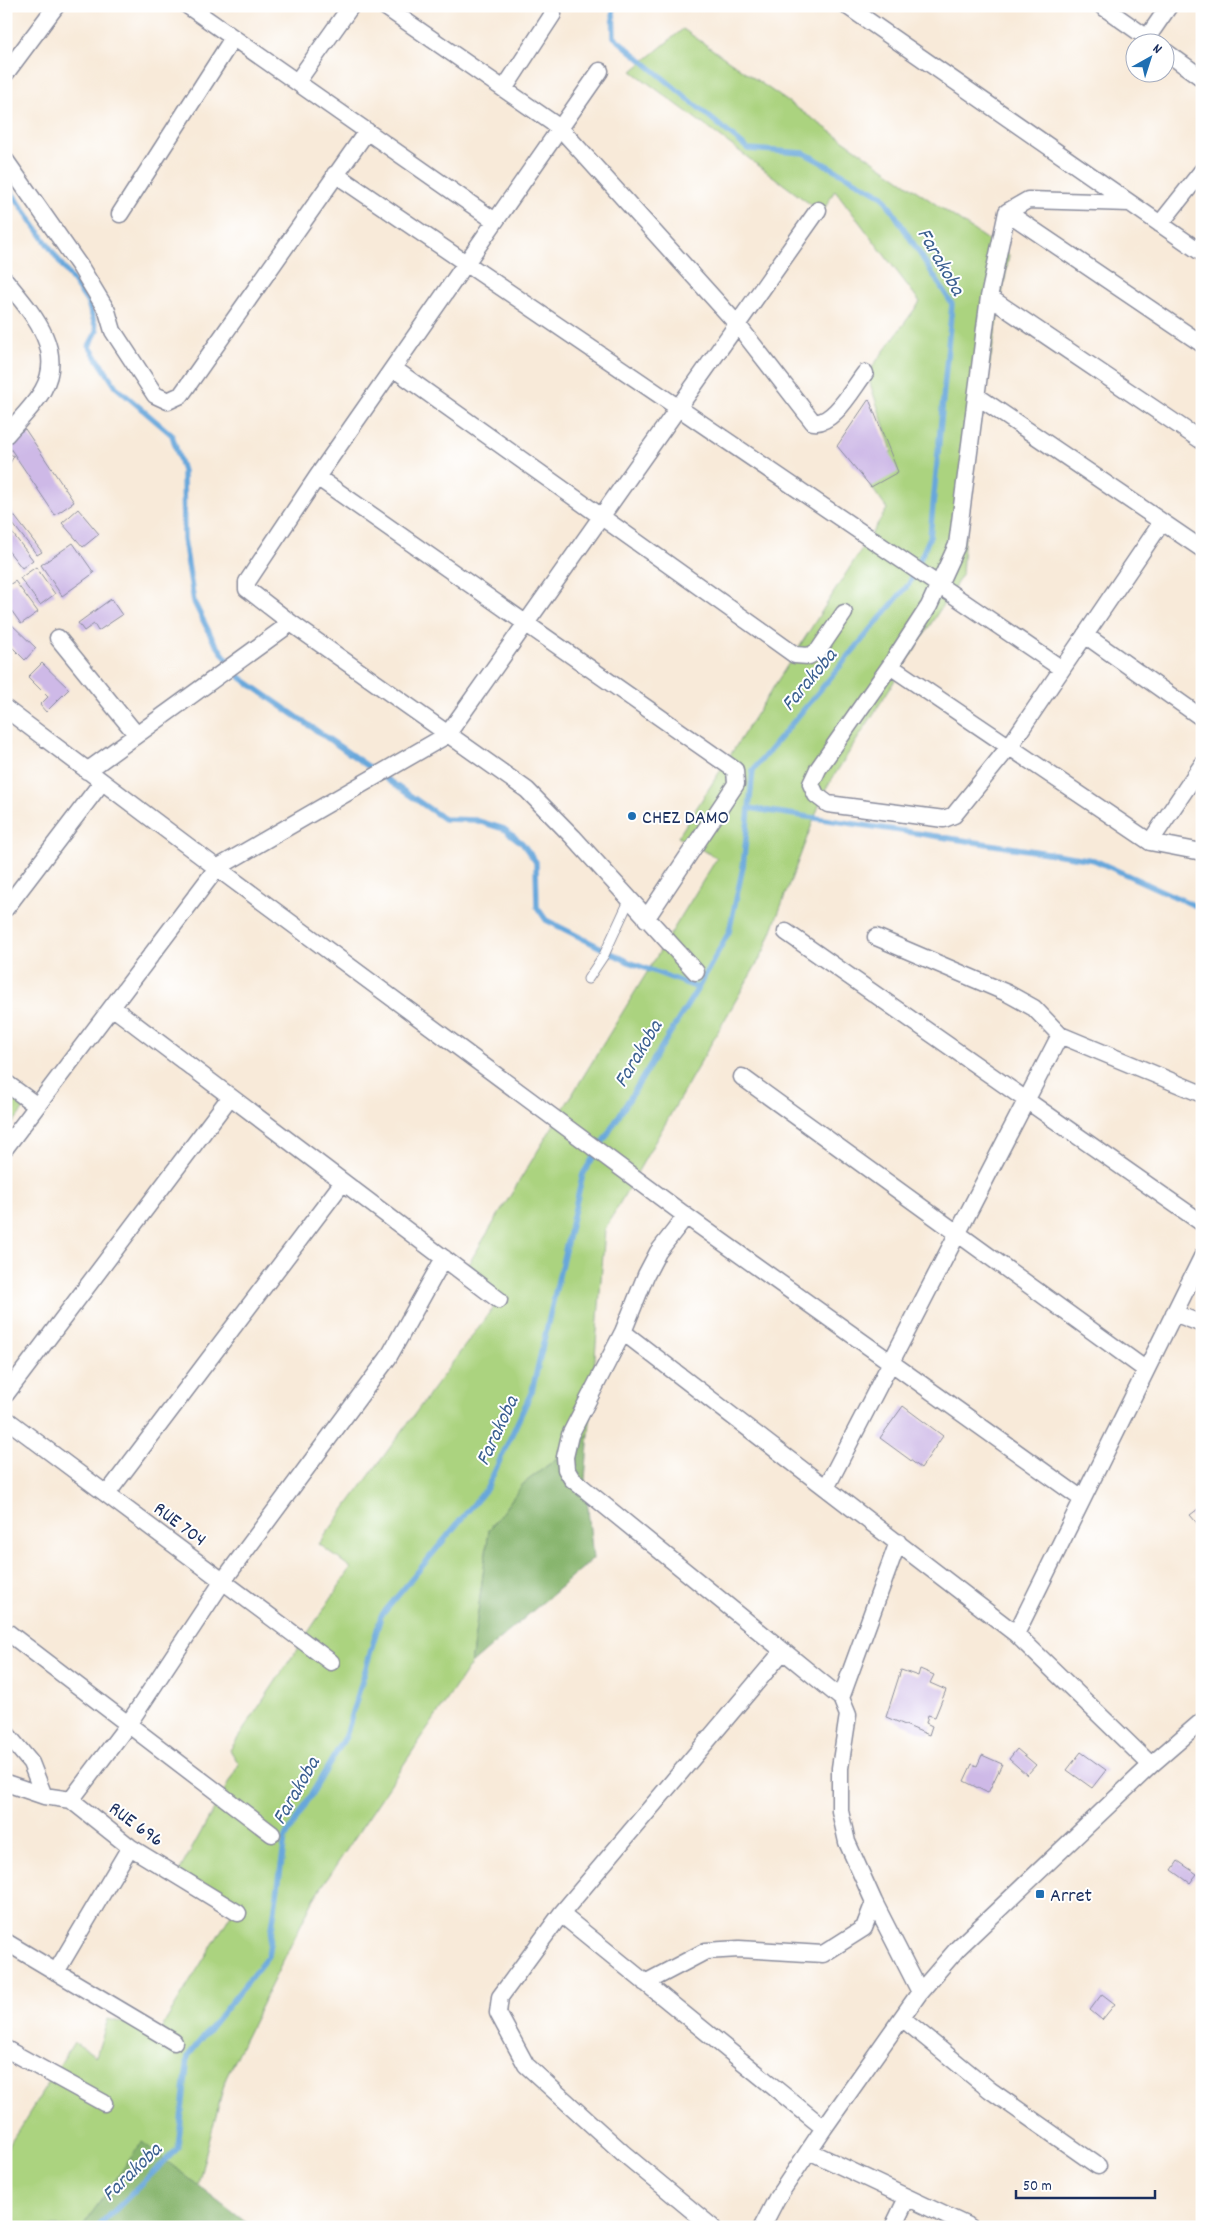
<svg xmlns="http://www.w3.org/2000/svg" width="1208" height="2233" viewBox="0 0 1208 2233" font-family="Dekko,sans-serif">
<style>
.green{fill:#abd37f;stroke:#63816e}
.forest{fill:#88b56e;stroke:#527266}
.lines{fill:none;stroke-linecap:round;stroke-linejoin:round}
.stream{stroke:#68a7db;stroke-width:5.5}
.building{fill:#ceb9e7}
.lane-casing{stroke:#8a8c9c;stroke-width:11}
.street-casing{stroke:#8a8c9c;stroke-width:19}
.lane{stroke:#fff;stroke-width:9}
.street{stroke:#fff;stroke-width:16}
.poi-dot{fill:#1f6fb2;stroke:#fff;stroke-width:2}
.labels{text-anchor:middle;stroke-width:4;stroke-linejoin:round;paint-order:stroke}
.poi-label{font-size:20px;fill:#1b2f5e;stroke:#fff;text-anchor:start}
.street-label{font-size:20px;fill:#1b2f5e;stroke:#fff}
.water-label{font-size:21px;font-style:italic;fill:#3a5f90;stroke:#fff}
</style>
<rect width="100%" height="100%" fill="#fff"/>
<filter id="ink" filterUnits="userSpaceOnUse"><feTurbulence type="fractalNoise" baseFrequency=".02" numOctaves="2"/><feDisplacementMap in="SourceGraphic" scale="10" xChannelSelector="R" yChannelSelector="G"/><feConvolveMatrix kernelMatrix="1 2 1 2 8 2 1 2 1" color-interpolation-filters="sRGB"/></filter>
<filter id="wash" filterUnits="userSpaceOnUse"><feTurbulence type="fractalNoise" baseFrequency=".0096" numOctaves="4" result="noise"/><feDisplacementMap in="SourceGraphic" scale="20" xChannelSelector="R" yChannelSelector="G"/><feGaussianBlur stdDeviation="1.12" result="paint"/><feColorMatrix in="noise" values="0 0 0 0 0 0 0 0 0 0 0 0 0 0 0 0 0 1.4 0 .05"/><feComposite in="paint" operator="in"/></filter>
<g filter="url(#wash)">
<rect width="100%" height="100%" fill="#f8ead9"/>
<!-- green -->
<path class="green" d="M683,29l326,226 -41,229 -6,91 -137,215 -61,161 -159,278 -16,205 -66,50 -34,46 -18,134 -158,236 -87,177 -32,122 -11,28h-177v-77l68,-108 22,14 12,-37 51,13 76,-124 -59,-31 63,-113 -9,-14 121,-182 -32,-24 181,-246 -34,-30 251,-410 -39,-21 209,-328 -28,-39 33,-19 -25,-77 53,-72 -85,-112 -13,23 -190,-142z
M6,1085l23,17 -23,30z"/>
<!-- forest -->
<path class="forest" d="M589,1434l-4,45 8,80 -122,105 18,-134 34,-46z
M142,2142l106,82 -1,3h-165z"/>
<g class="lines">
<!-- stream -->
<path class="stream" d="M6,184l82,119 9,28 -8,15 27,41 56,48 11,36 1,68 10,63 19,38 19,26 9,12 203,141 31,1 29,9 18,14 14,19 1,45 9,13 83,42 69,26
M749,808l345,52 108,49
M98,2227l80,-79 10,-92 80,-100 17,-117 61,-103 35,-120 106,-128 45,-97 51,-217 115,-186 31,-56 14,-65 10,-97 156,-186 21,-47 22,-233 -69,-108 -79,-43 -56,-4 -134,-112 -1,-31"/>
</g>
<g id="blocks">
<!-- building -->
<path class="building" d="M869,399l29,73 -27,15 -34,-41z
M25,429l49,73 -19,13 -49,-73z
M6,452l8,4 -8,14z
M6,505l36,47 -5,3 -31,-40z
M78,509l21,25 -16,13 -21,-24z
M6,525l27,35 -11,8 -16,-20z
M73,543l21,30 -32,23 -21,-31z
M36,567l19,27 -15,11 -20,-27z
M15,581l23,31 -17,12 -15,-21v-16z
M111,599l11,16 -24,16 -4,-7 -10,7 -6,-8z
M6,619l30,29 -11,12 -19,-19z
M42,663l27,26 -23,23 -6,-7 8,-8 -20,-20z
M903,1406l40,30 -22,32 -41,-30z
M1202,1506v23l-12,-14z
M920,1669l14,6 -4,8 16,7 -11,27 -7,-2 -2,8 6,3 -3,9 -43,-18 15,-47 17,6z
M1017,1749l19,16 -9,10 -18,-16z
M1081,1752l25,18 -14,18 -25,-18z
M982,1755l20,9 -14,29 -24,-12 8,-17 5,2z
M1178,1861l19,13 -7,9 -18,-13z
M1102,1994l13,10 -13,16 -12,-10z"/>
</g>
</g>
<g filter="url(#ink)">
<use href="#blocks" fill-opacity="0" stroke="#8a8c9c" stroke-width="1"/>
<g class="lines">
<!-- lane casing -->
<g class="lane-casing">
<path id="lane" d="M588,979l16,-24 25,-54"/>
</g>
<!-- street casing -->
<g class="street-casing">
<path id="street" d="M188,6l307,215
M384,6l176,122 177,196 76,98c20,4 40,-34 52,-49
M847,6l355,247
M1102,6l51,36
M1147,38l22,-32
M1166,52l36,26
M600,71l-283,406 -70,105v7l44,34 236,167 46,47 123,135
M6,73l50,-67
M297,82l54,-76
M504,89l49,-75
M6,161l75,107 26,43 6,20 42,64 13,6 13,-6 186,-264
M335,174l727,495
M1130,203l-102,-3 -21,12 -18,85 -32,248 -28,61 -39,60 -72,103 -7,15 5,11 12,9 116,15 10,-4 55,-68 153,-225
M1007,212l195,132
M120,214l113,-176
M1160,224l42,-53
M6,281c25,31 60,68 37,109 -9,16 -25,31 -37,45
M989,297l213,144
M393,368l402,287 14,1 9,-5 26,-38
M977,396l225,153
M317,477l418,293 1,14 -90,135
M1085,635l117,83
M58,638l78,96
M890,666l260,176 52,10
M6,709l211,159 469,348 396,283
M87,771l204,-148
M1150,842l52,-77
M6,908l96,-126
M786,932l416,291
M876,937l131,56 27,15 26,27 142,59
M112,1007l387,293
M742,1077l404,293
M6,1083l31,23
M6,1147l211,-279 230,-133 371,-525
M686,1216l-28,36 -12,23 -23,57 -53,103 -5,22 1,12 6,10 269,219 7,17 -8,53v43l7,31 27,60 46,90
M1174,1313l28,11
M623,1332l393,302 135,131
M6,1394l224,-297
M6,1419l325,243
M826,1488l234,-453
M107,1494l236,-312
M6,1631l266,203
M1016,1634l186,-377
M841,1698l57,-156
M6,1733l25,30 13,33
M6,1783l38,13 27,4 59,47 108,66
M71,1800l56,-74 96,-145 165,-223 56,-100
M561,1914l263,214
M6,1942l168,100
M56,1972l74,-125
M645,1983l61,-32 33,-2 84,5 41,-26 10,-26
M902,2018l88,72 108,76
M6,2049l98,54
M809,2151l161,76
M712,2227l-89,-74 -97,-88 -28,-52 2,-16 61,-83 222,-263
M762,2227l15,-29 47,-70 96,-136 38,-44 193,-183 51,-44
M893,2227l14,-29"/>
</g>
<!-- lane -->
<use href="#lane" class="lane"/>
<!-- street -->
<use href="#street" class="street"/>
</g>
</g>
<!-- markers -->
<g class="poi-dot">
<circle cx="632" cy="816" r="5"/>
<rect x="1035" y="1889" width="10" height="10" rx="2.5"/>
</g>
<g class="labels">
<!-- poi labels -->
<g class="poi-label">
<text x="642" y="823">CHEZ DAMO</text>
<text x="1050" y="1901">Arret</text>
</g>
<!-- street labels -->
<g class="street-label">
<text transform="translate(181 1523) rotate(37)" y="7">RUE 704</text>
<text transform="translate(137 1823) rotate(36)" y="7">RUE 696</text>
</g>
<!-- water labels -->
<g class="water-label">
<text transform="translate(942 261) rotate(60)" y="7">Farakoba</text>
<text transform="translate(808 679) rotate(-50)" y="7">Farakoba</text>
<text transform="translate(637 1053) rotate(-59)" y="7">Farakoba</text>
<text transform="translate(496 1430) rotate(-65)" y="7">Farakoba</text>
<text transform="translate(295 1790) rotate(-60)" y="7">Farakoba</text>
<text transform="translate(131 2171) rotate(-44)" y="7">Farakoba</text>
</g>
</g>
<!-- margin -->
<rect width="1208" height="2233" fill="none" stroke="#fff" stroke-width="25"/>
<!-- north arrow -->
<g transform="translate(1150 58) rotate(39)"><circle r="24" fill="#ffffff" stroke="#a4acbf"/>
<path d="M0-4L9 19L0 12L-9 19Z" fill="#1f6fb2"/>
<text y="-8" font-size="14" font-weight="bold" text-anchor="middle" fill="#1b2f5e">N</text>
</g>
<!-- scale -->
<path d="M1016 2190v8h139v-8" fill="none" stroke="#1b2f5e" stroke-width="2.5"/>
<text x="1023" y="2190" font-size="15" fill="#1b2f5e" stroke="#ffffff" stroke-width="4" paint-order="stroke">50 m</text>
</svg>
